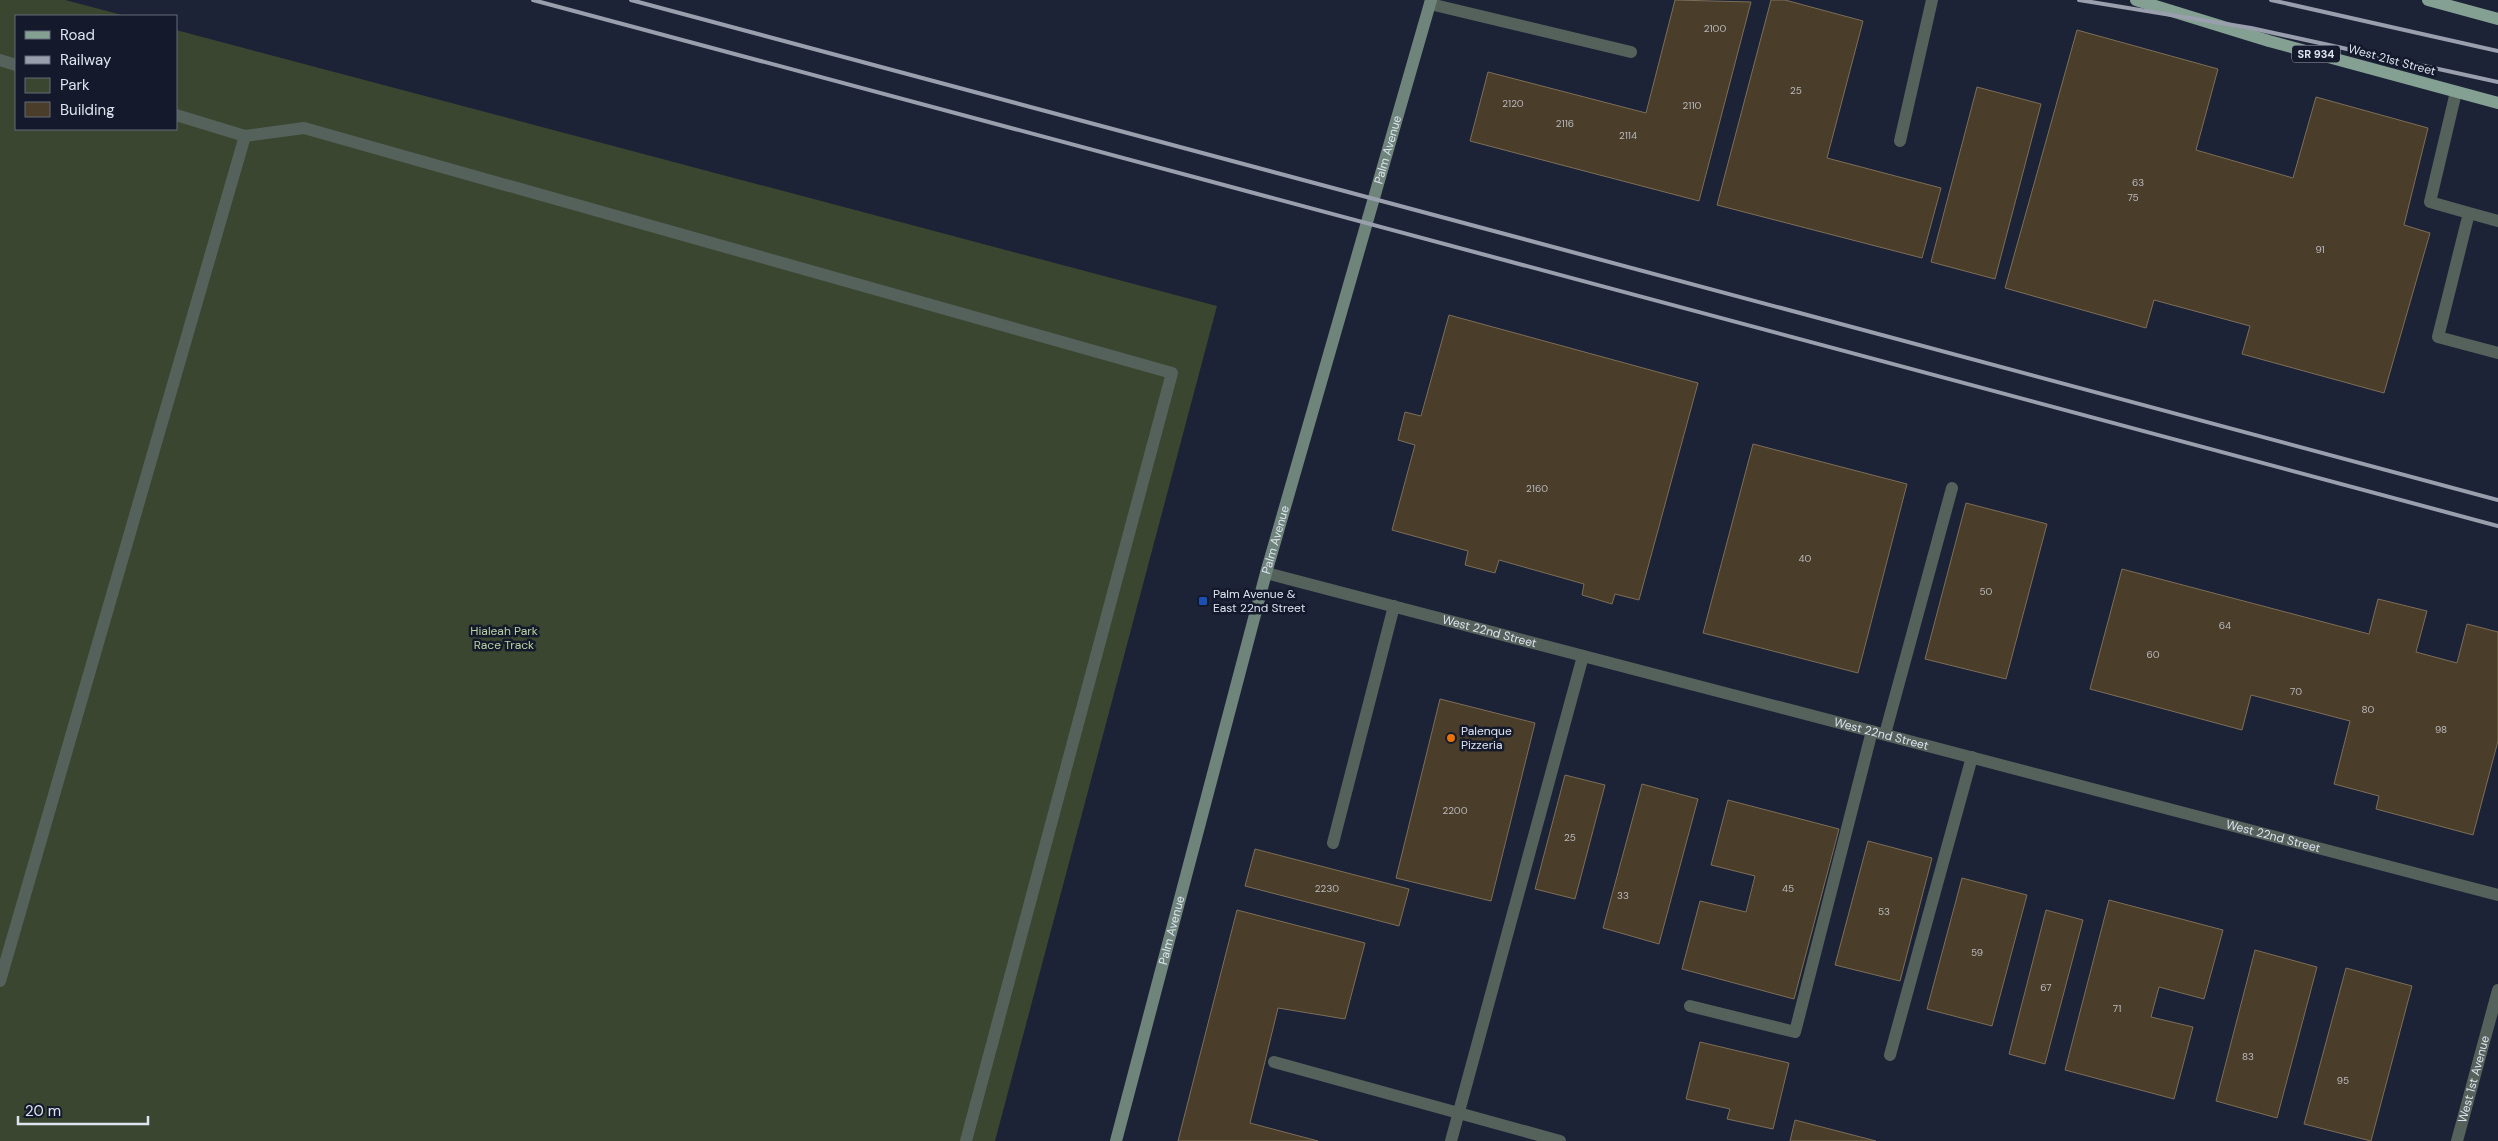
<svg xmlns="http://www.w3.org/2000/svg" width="2498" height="1141" viewBox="0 0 2498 1141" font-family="'DM Sans',sans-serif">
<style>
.green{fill:#3b4630}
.building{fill:#4a3d29;stroke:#7c6e58}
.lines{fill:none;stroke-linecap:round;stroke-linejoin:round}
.service{stroke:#55625b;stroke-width:12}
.minor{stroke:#55625b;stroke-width:12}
.secondary{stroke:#6f857b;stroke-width:12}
.primary{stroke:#84a093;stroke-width:12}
.rail{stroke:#9a9fae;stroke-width:4}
.transit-dot{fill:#1a4fb4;stroke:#141a2b;stroke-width:2}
.food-dot{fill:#e8710a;stroke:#141a2b;stroke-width:2}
.labels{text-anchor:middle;stroke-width:5;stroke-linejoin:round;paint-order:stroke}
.number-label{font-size:10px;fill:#b9babe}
.shield{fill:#141a2b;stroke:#a1a7b5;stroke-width:1}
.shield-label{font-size:11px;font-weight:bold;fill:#dee3f0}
.street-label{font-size:12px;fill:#dee3f0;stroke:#141a2b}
.poi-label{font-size:12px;fill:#dee3f0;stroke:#141a2b;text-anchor:start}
.park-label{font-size:12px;fill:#b9d3a0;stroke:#141a2b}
</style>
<rect width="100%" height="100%" fill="#1d2336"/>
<!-- green -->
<path class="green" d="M0,0h65l61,16h-110v113h160v-99l1041,276 -222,835h-995z"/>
<!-- building -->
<path class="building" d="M1675,0l76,2 -52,199 -229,-60 18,-69 158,41z
M1771,0h14l78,21 -36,137 114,30 -19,70 -205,-53z
M2077,30l141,39 -22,81 97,28 23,-81 112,31 -24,97 26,8 -46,160 -142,-39 8,-28 -96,-26 -8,28 -141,-40z
M1977,87l64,17 -46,175 -64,-17z
M1449,315l249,68 -59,217 -24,-6 -3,10 -30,-9 2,-11 -85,-24 -4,13 -30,-8 3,-14 -76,-21 23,-85 -17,-5 7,-28 16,4z
M1753,444l154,40 -49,189 -155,-40z
M1966,503l81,21 -41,155 -81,-20z
M2122,569l247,65 9,-35 49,12 -11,41 41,11 10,-39 31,8v109l-25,94 -97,-26 3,-13 -45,-12 16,-63 -99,-26 -9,35 -152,-41z
M1440,699l95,24 -44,178 -95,-23z
M1565,775l40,10 -30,114 -40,-10z
M1642,784l56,15 -39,145 -56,-16z
M1728,800l111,29 -45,170 -112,-30 18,-68 46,11 9,-36 -44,-11z
M1868,841l64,17 -32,123 -65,-16z
M1255,849l154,40 -10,37 -154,-40z
M1962,878l65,17 -35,131 -65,-17z
M2109,900l114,30 -19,69 -45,-12 -8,30 42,10 -19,72 -109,-29z
M1237,910l128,33 -20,76 -67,-11 -28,115 68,18h-140z
M2046,910l37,10 -38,144 -36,-10z
M2255,950l62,17 -40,151 -61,-17z
M2346,968l66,18 -41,155 -67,-17z
M1700,1042l89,21 -16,66 -46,-10 3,-10 -44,-10z
M1795,1120l81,21h-86z"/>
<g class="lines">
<!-- service -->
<path class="service" d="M1430,4l201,48
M0,60l16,5
M2456,92l-26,110 39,11
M245,136l59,-8 868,245 -206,768
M1900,141l32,-141
M2498,221l-29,-8 -31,124 60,16
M1885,734l67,-246
M1333,843l61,-237
M0,981l245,-845 -69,-21
M1690,1006l105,26 77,-301
M1890,1055l82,-298
M1274,1062l286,79
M1451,1141l132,-485"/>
<!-- minor -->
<g class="minor">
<path id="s1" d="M1266,573l1232,322"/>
<path id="s2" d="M2457,1141l41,-151"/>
</g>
<!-- secondary -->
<path class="secondary" id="s3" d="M1116,1141l150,-568 165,-573"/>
<!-- primary -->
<path class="primary" d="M2136,0l133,41 229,62
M2428,0l70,19"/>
<!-- rail -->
<path class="rail" d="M533,0l1965,526
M631,0l1867,500
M2079,0l172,28 247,54
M2271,0l227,51"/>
</g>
<!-- markers -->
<rect class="transit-dot" x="1198" y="596" width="10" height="10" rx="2.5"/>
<circle class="food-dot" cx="1451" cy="738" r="5"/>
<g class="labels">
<!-- number labels -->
<g class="number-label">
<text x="1715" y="32">2100</text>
<text x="1796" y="94">25</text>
<text x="1513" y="107">2120</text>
<text x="1692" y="109">2110</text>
<text x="1565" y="127">2116</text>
<text x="1628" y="139">2114</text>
<text x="2138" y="186">63</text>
<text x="2133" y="201">75</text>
<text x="2320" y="253">91</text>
<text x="1537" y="492">2160</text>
<text x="1805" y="562">40</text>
<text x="1986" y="595">50</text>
<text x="2225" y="629">64</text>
<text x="2153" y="658">60</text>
<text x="2296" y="695">70</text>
<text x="2368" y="713">80</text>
<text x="2441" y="733">98</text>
<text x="1455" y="814">2200</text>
<text x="1570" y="841">25</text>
<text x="1327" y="892">2230</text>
<text x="1788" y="892">45</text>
<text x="1623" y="899">33</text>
<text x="1884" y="915">53</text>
<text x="1977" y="956">59</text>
<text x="2046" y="991">67</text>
<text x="2117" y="1012">71</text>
<text x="2248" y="1060">83</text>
<text x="2343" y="1084">95</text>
</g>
<!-- shield labels -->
<rect class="shield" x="2292" y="45.5" width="48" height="17" rx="4"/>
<g class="shield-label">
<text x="2316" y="58">SR 934</text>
</g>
<!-- street labels -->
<g class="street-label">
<text transform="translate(2392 60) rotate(15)" y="4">West 21st Street</text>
<text dy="4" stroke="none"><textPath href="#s3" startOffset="1028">Palm Avenue</textPath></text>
<text dy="4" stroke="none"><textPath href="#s3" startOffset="622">Palm Avenue</textPath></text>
<text dy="4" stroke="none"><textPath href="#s1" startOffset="231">West 22nd Street</textPath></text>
<text dy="4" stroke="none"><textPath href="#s1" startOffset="636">West 22nd Street</textPath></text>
<text dy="4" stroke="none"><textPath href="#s1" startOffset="1041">West 22nd Street</textPath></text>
<text dy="4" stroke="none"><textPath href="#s3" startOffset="218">Palm Avenue</textPath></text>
<text dy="4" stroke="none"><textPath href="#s2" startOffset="64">West 1st Avenue</textPath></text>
</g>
<!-- poi labels -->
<g class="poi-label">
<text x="1213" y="598">Palm Avenue &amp;<tspan x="1213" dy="14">East 22nd Street</tspan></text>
<text x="1461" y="735">Palenque<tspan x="1461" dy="14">Pizzeria</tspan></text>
</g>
<!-- park labels -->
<g class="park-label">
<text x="504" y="635">Hialeah Park<tspan x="504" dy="14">Race Track</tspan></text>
</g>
</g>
<!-- legend -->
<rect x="15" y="15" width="162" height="115" fill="#141a2b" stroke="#656a7a"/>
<rect x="25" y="31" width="25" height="8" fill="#84a093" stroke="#656a7a"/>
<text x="60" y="40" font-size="15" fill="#dee3f0">Road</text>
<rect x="25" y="56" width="25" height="8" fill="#9a9fae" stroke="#656a7a"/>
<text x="60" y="65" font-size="15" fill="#dee3f0">Railway</text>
<rect x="25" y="78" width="25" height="15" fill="#3b4630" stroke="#656a7a"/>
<text x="60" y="90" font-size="15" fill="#dee3f0">Park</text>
<rect x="25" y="102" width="25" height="15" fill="#4a3d29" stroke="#656a7a"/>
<text x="60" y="115" font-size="15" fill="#dee3f0">Building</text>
<!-- scale -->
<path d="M18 1116v8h130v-8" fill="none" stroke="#dee3f0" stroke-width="2.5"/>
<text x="25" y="1116" font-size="15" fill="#dee3f0" stroke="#141a2b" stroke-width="4" paint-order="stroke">20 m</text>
</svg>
